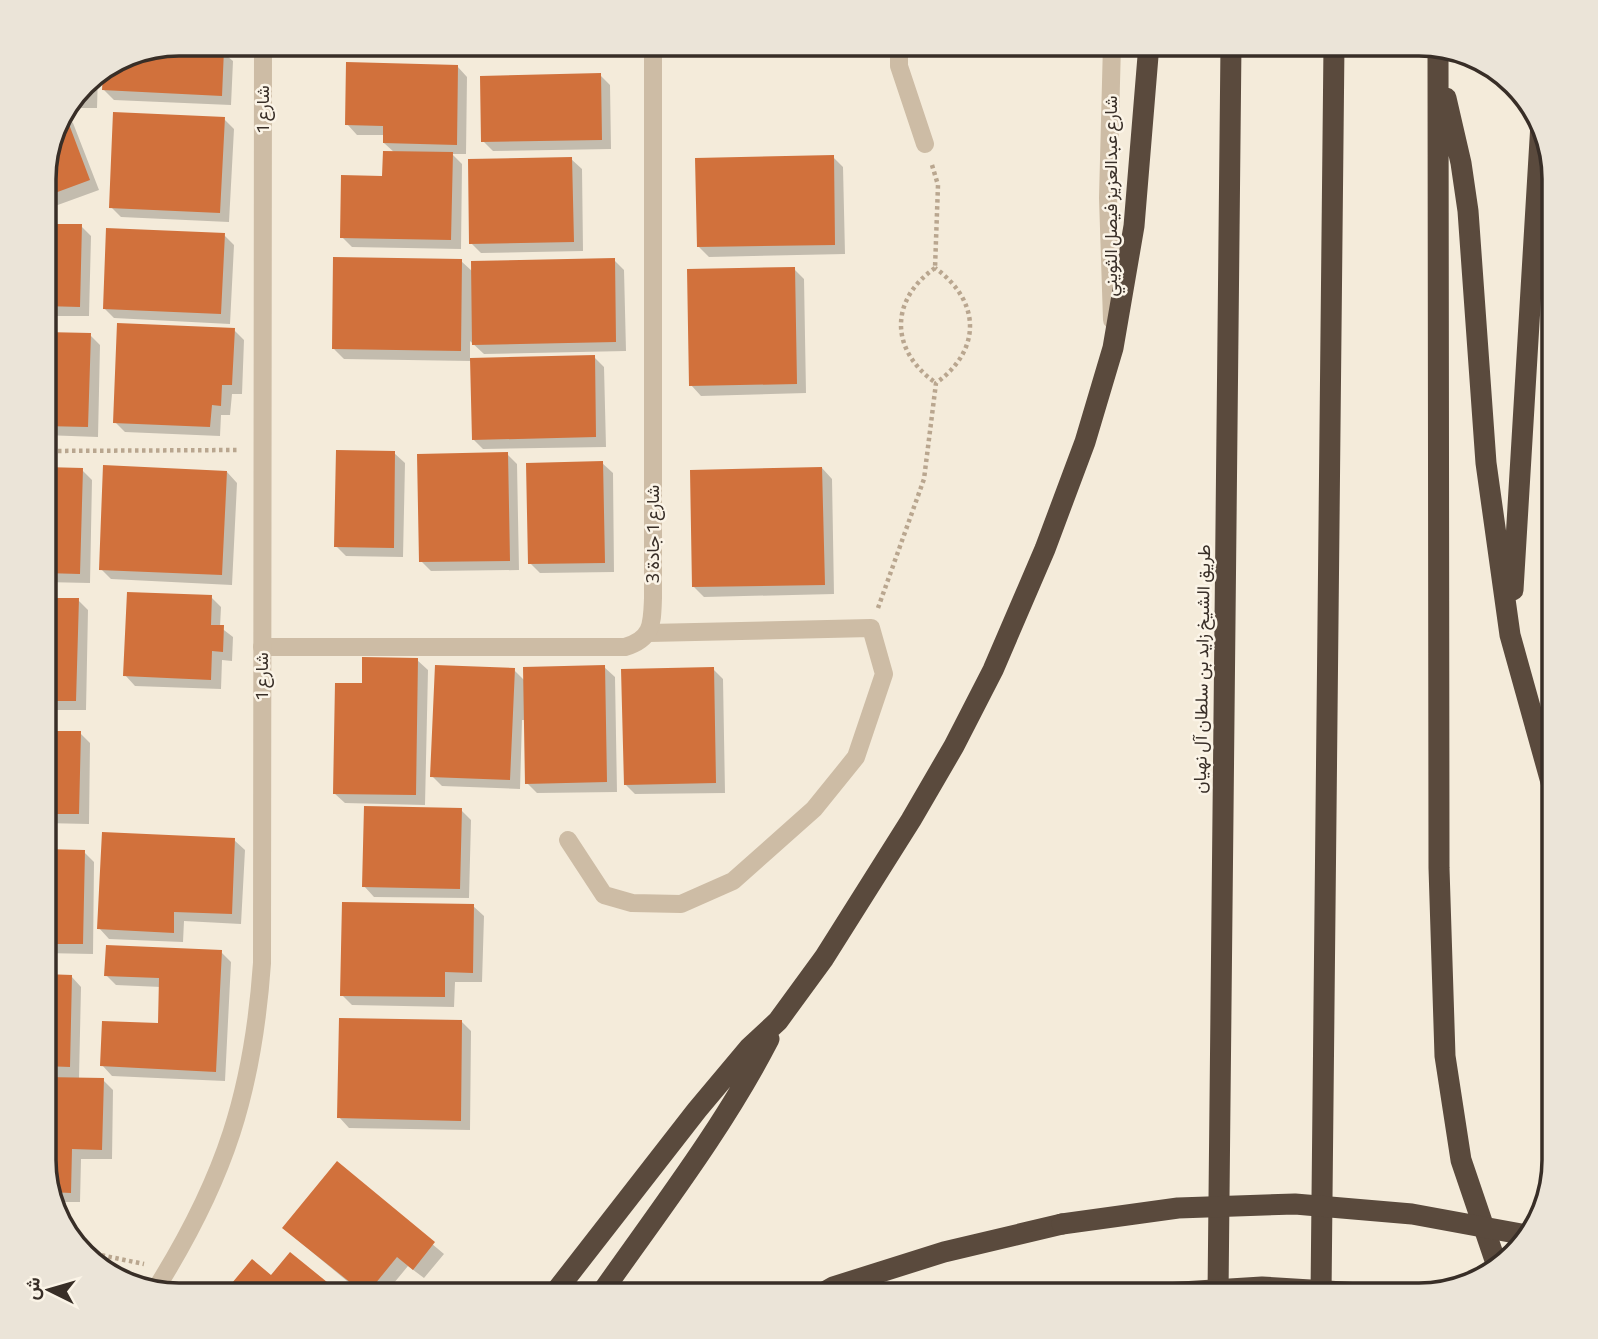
<svg xmlns="http://www.w3.org/2000/svg" width="1598" height="1339" viewBox="0 0 1598 1339" font-family="Commissioner,Vazirmatn,sans-serif">
<style>
.shadow{fill:#0003}
.building{fill:#d1713c}
.lines{fill:none;stroke-linecap:round;stroke-linejoin:round}
.path{stroke:#b9a68f;stroke-width:4.5;stroke-dasharray:3.5 3.5;stroke-linecap:butt}
.service{stroke:#cdbca5;stroke-width:18}
.minor{stroke:#cdbca5;stroke-width:18}
.tertiary{stroke:#cdbca5;stroke-width:18}
.motorway{stroke:#5a4a3d;stroke-width:21}
.motorway-bridge{stroke:#5a4a3d;stroke-width:21}
.labels{text-anchor:middle;stroke-width:5;stroke-linejoin:round;paint-order:stroke}
.street-label{font-size:18px;fill:#382e27;stroke:#fbf4e7}
.rim{fill:none;stroke:#382e27;stroke-width:3.5}
</style>
<rect width="100%" height="100%" fill="#f4ebda"/>
<!-- shadow -->
<path class="shadow" d="M179,44h43l-1,7 12,10 -2,44 -117,-5 -10,-10v-18z
M457,66l10,11 -1,77h-14l10,10 -1,85 -109,-2 -10,-10 42,-60 11,-24 -11,-10 1,-8h-28l-10,-11z
M98,74l-1,34h-31l23,-30z
M600,75l10,10 1,64 -118,2 -10,-10z
M63,113l10,10 26,67 -55,20v-41z
M224,119l10,10 -5,93 -108,-5 -10,-10z
M833,157l10,10 2,87 -136,3 -11,-11z
M571,159l11,10 1,82 -102,2 -10,-10z
M44,225l37,1 10,10 -2,80h-45z
M224,235l10,10 -4,79 -116,-6 -10,-10z
M614,260l10,10 2,81 -142,3 -14,-13v18l124,-2 10,10 2,80 -123,2 -10,-10 -2,-78 -127,-2 -10,-10 127,-88 12,11z
M794,269l10,10 2,114 -105,3 -10,-11z
M234,330l10,10 -2,54h-10l-2,21h-9l-1,21 -95,-4 -10,-10z
M44,334l46,1 10,10 -2,92 -54,-2z
M394,453l11,10 -2,94 -57,-1 -10,-10z
M507,454l10,10 2,106 -88,1 -10,-10z
M602,463l11,10 1,99 -74,1 -10,-10z
M822,468l10,11 2,115 -130,3 -10,-10z
M44,469l38,1 10,10 -2,103 -46,-1z
M227,472l10,11 -5,102 -121,-6 -10,-10z
M211,597l10,10 -1,20 13,10 -1,24 -10,-1 -1,29 -86,-3 -10,-11z
M44,599l34,1 10,10 -2,100h-42z
M417,660l11,10 -3,135 -80,-2 -11,-10 30,-108z
M604,667l11,10 2,115 -80,1 -10,-10 -2,-63h-3l-2,69 -78,-3 -10,-10 82,-106 11,11z
M713,669l10,10 2,114 -90,1 -10,-10z
M44,732l36,1 10,10 -1,81 -45,-1z
M461,810l10,10 -2,78 -95,-1 -10,-11z
M234,840l11,10 -4,74 -57,-3 -1,21 -74,-3 -10,-11z
M44,851l40,1 10,10 -1,92 -49,-1z
M473,906l11,10 -2,66h-27l-1,25 -102,-2 -10,-10z
M221,952l10,10 -6,119 -113,-5 -10,-11 57,-40 2,-38 -45,-2 -10,-10z
M44,976h27l10,11 -2,92 24,1 10,10 -1,69h-31l-1,43h-27l-9,-33z
M461,1021l10,10 -1,99 -121,-2 -10,-11z
M337,1164l107,90 -20,24 -16,-12 -24,29h-20l-69,-57z
M291,1254l49,41h-116l28,-34 20,16z"/>
<!-- building -->
<path class="building" d="M179,44h33l-1,4 13,1 -2,47 -120,-6 1,-17z
M346,62l112,3 -1,80 -74,-2v-17l-38,-1z
M601,73l1,67 -121,2 -1,-66z
M88,79v20h-15z
M64,111l26,69 -46,17v-28l13,-50z
M113,112l112,5 -5,96 -111,-5z
M383,151l70,1 -2,88 -111,-2 1,-63 41,1z
M834,155l1,90 -138,2 -2,-89z
M572,157l2,85 -105,2 -1,-85z
M44,224h38l-2,83 -36,-1z
M106,228l119,5 -4,81 -118,-5z
M333,257l129,2 -1,92 -129,-2z
M615,258l1,84 -144,3 -1,-84z
M795,267l2,117 -108,2 -2,-117z
M117,323l118,5 -3,57h-10l-1,21 -9,-1 -2,22 -97,-4z
M44,332l47,1 -3,94 -44,-1z
M595,355l1,82 -124,3 -2,-82z
M336,450l59,1 -1,97 -60,-1z
M508,452l2,109 -91,1 -2,-108z
M603,461l2,102 -77,1 -2,-101z
M103,465l124,6 -5,104 -123,-5z
M44,467l39,1 -3,106 -36,-1z
M822,467l3,118 -133,2 -2,-117z
M127,592l85,3 -1,30h13l-1,27 -11,-1 -1,29 -88,-4z
M44,598h35l-3,103h-32z
M362,657l56,1 -2,137 -83,-1 2,-111h27z
M435,665l80,3 -5,112 -80,-3z
M605,665l2,117 -82,2 -2,-117z
M714,667l2,116 -92,2 -3,-116z
M44,731h37l-2,83h-35z
M364,806l98,2 -2,81 -98,-2z
M102,832l133,6 -3,76 -58,-2v21l-77,-4z
M44,849l41,1 -2,94h-39z
M342,902l132,2 -1,69 -28,-1v25l-105,-1z
M106,945l116,5 -6,122 -116,-6 2,-45 56,2 1,-45 -55,-2z
M44,974l28,1 -2,92 -26,-1z
M339,1018l123,2 -1,101 -124,-3z
M44,1077l60,1 -2,72 -30,-1 -1,44 -21,-1 -6,-23z
M337,1161l98,81 -22,28 -16,-13 -31,38 -84,-67z
M290,1252l53,43h-121l30,-36 19,16z"/>
<g class="lines">
<!-- path -->
<path class="path" d="M932,165l6,20 -3,83
M935,268c-46,32 -45,83 1,115
M44,451l195,-1
M878,608l46,-129 12,-96c46,-33 45,-82 -1,-115
M81,1251l63,13"/>
<!-- service -->
<path class="service" d="M568,840l36,55 28,8 49,1 52,-23 81,-72 42,-52 28,-83 -13,-46 -222,5"/>
<!-- minor -->
<path class="minor" d="M899,44v22l26,78
M262,647h363c28,-8 27,-24 28,-49v-554"/>
<!-- tertiary -->
<path class="tertiary" d="M1112,320l-4,-122 4,-154
M157,1287c68,-109 96,-195 105,-324l1,-919"/>
<!-- motorway -->
<path class="motorway" d="M1438,51l1,817 6,188 16,104 36,106
M1446,98l15,65 7,48 18,252 24,172 44,158
M1513,590l28,-467
M553,1295l144,-185 52,-62 29,-27 46,-63 87,-138 43,-74 39,-76 52,-121 40,-107 28,-94 21,-122 15,-182
M600,1295c58,-83 122,-165 169,-256
M819,1295l14,-8 111,-35 118,-28
M1218,1295l13,-1251
M1321,1295l13,-1251"/>
<!-- motorway-bridge -->
<path class="motorway-bridge" d="M1062,1224l116,-16 117,-4 117,10 114,21
M1133,1295l129,-8 131,8"/>
</g>
<g class="labels">
<!-- street labels -->
<g class="street-label">
<text transform="translate(263 109) rotate(-90)" y="6">شارع 1</text>
<text transform="translate(1111 196) rotate(-90)" y="6">شارع عبدالعزيز فيصل الثويني</text>
<text transform="translate(653 534) rotate(-90)" y="6">شارع 1 جادة 3</text>
<text transform="translate(1202 669) rotate(-89)" y="6">طريق الشيخ زايد بن سلطان آل نهيان</text>
<text transform="translate(262 676) rotate(-90)" y="6">شارع 1</text>
</g>
</g>
<!-- crop -->
<path d="M0 0H1598V1339H0ZM179 56H1419A123 123 0 0 1 1542 179V1160A123 123 0 0 1 1419 1283H179A123 123 0 0 1 56 1160V179A123 123 0 0 1 179 56Z" fill="#ebe4d8" fill-rule="evenodd"/>
<path class="rim" d="M179 56H1419A123 123 0 0 1 1542 179V1160A123 123 0 0 1 1419 1283H179A123 123 0 0 1 56 1160V179A123 123 0 0 1 179 56Z"/>
<!-- north arrow -->
<g transform="translate(49 1290) rotate(275)" stroke="#fbf4e7" stroke-width="5" paint-order="stroke">
<path d="M0-5L12 26L0 18L-12 26Z" fill="#382e27"/>
<text y="-10" font-size="19" font-weight="bold" text-anchor="middle" fill="#382e27">ش</text>
</g>
</svg>
